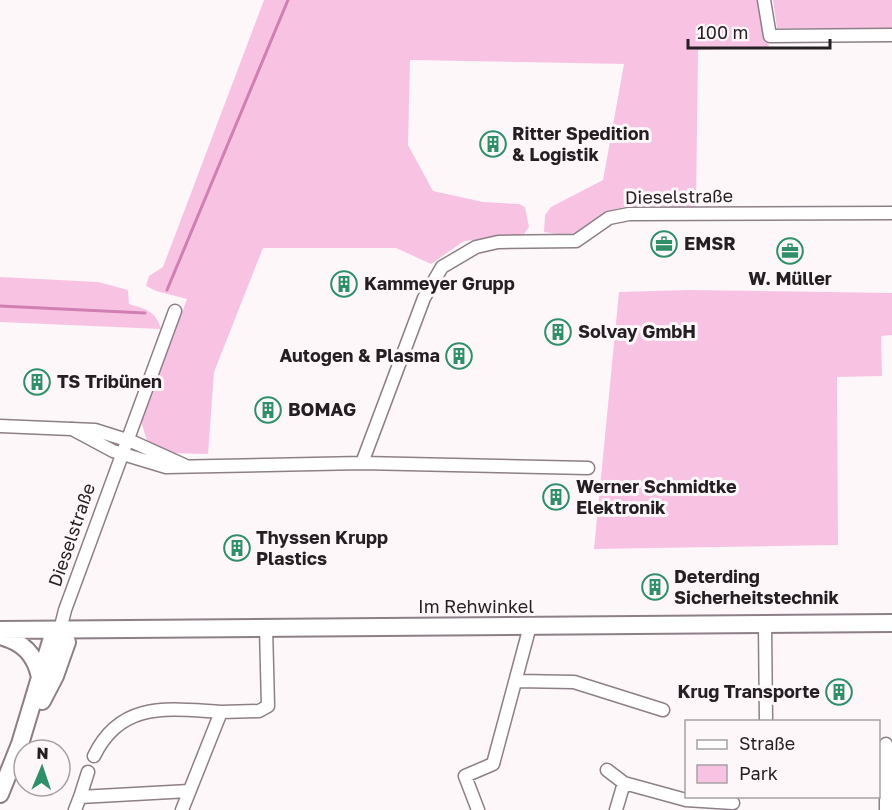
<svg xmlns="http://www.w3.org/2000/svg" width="892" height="810" viewBox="0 0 892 810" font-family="'Golos Text',sans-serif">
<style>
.green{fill:#f8c3e2}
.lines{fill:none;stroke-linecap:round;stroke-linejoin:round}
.stream{stroke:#cf7fb1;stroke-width:3}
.street-casing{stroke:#8d7f87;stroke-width:15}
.secondary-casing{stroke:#8d7f87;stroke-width:20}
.street{stroke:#fff;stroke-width:12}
.secondary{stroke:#fff;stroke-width:16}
.labels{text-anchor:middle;stroke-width:6;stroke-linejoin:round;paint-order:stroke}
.poi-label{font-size:18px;font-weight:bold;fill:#251f23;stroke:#fdf7fa;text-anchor:start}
.street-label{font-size:18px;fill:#251f23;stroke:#fdf7fa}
</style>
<rect width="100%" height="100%" fill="#fdf7fa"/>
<!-- green -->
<path class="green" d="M264,0h497l8,47 -71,3 -2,158c-25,0 -56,-5 -80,1 -37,9 -20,33 -72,23l1,-17 6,-8 52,-27 21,-116 -214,-4 -2,85 25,46 50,11 36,2 6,3 4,20 -5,7 -8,2 -52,5 -33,23 -35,-16h-133l-49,124 -6,82 -36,-1 -25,-12 -6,-20 46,-122 -31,-8 -10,-5 3,-10 14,-9z
M773,0h119v28h-115z
M0,277l98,5 30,8 1,14c17,5 27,7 32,25l-161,-7z
M688,290l204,3v42l-11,1 1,40 -45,1 1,168 -244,4 25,-257z"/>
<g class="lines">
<!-- stream -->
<path class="stream" d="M167,290l121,-290
M0,306l145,7"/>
<!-- street casing -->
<g class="street-casing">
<path id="street" d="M764,0l6,36 122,-1
M0,426l95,4 38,12 51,23
M72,429l41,22 53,16 196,-4 62,-165 18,-31 34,-20 22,-5 78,-1 33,-23 20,-4 263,-1
M362,463l226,5
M765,624l1,98
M60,630l5,-20 110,-299
M517,681l57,1 89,28
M886,744v66
M94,756c27,-56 75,-47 127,-44
M607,770l17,13
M80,797l8,-25
M75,810l5,-13 109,-6
M182,810l39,-98 38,-1 9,-5 -2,-78
M478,810l-13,-34 28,-12 37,-138
M616,810l8,-27 62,17 47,3"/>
</g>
<!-- secondary casing -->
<g class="secondary-casing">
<path id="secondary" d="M0,630l892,-7
M0,636c23,6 35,18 40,41
M42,701l13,-25 12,-34 -7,-12
M0,794l20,-50 31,-103 9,-11"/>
</g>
<!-- street -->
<use href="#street" class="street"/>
<!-- secondary -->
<use href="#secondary" class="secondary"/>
</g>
<!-- icons -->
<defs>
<g id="building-ring" transform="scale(1.35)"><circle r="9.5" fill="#fdf7fa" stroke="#2f8f68" stroke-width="1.5"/><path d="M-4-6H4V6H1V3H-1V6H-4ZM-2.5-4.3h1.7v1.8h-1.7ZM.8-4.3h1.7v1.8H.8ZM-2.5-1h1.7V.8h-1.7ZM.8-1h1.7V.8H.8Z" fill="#2f8f68"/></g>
<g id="office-ring" transform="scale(1.35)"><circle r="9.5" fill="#fdf7fa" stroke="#2f8f68" stroke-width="1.5"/><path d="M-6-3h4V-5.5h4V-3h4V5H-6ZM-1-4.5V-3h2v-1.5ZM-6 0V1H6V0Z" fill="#2f8f68"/></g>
</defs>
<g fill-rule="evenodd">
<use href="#building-ring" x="493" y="144"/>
<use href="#office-ring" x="664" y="244"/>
<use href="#office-ring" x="790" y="251"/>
<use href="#building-ring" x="344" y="284"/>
<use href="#building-ring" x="558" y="332"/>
<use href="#building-ring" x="459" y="356"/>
<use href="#building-ring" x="37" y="382"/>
<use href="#building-ring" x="268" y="410"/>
<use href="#building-ring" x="556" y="497"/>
<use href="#building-ring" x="237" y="548"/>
<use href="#building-ring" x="655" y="587"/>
<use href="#building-ring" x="839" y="692"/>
</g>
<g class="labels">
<!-- poi labels -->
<g class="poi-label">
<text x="512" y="140">Ritter Spedition<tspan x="512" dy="21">&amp; Logistik</tspan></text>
<text x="684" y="250">EMSR</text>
<text x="790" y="285" text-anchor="middle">W. Müller</text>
<text x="364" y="290">Kammeyer Grupp</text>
<text x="578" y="338">Solvay GmbH</text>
<text x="440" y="362" text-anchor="end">Autogen &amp; Plasma</text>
<text x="57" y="388">TS Tribünen</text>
<text x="288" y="416">BOMAG</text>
<text x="576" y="493">Werner Schmidtke<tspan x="576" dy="21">Elektronik</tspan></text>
<text x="256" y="544">Thyssen Krupp<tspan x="256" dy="21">Plastics</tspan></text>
<text x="674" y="583">Deterding<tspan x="674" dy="21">Sicherheitstechnik</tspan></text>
<text x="820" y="698" text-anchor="end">Krug Transporte</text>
</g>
<!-- street labels -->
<g class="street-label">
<text transform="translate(679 197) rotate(-1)" y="6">Dieselstraße</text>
<text transform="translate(72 535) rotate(-71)" y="6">Dieselstraße</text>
<text x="476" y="613">Im Rehwinkel</text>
</g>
</g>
<!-- legend -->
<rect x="685" y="720" width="195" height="78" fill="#fdf7fa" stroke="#a7a1a4" stroke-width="1.5"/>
<rect x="697" y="740" width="30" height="9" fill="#ffffff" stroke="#a7a1a4" stroke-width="1.5"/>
<text x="739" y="750" font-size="18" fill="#251f23">Straße</text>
<rect x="697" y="765" width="30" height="18" fill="#f8c3e2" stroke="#a7a1a4" stroke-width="1.5"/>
<text x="739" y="780" font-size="18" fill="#251f23">Park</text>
<!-- north arrow -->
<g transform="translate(42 768) rotate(2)"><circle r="28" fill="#fdf7fa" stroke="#a7a1a4" stroke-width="1.5"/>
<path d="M0-4.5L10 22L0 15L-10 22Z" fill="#2f8f68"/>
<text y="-9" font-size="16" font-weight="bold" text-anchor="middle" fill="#251f23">N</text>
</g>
<!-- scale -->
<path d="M688 39v9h142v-9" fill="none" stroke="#251f23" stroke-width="3"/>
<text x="697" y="39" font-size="18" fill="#251f23" stroke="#fdf7fa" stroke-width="4.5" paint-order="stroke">100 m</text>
</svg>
